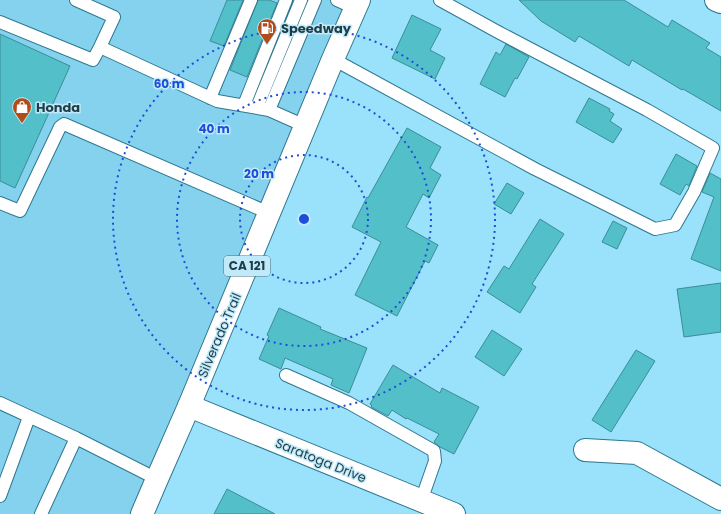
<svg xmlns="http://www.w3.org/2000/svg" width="721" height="514" viewBox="0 0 721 514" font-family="Poppins,sans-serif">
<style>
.built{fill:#84d2ee}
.building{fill:#53bfc9;stroke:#3b8e95}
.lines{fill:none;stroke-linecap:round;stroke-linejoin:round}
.lane-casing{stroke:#2e778e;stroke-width:14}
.street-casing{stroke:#2e778e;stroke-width:24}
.primary-casing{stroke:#2e778e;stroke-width:24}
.lane{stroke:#fff;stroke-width:12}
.street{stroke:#fff;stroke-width:22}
.primary{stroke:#fff;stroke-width:22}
.ring{fill:none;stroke:#1d4ed8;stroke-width:2;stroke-dasharray:2 4}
.labels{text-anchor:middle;stroke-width:3;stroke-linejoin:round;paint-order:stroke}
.shield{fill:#c0eaf9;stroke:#4f717c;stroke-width:1}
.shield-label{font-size:12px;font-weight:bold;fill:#1f3d47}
.poi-label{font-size:13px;font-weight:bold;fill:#1f3d47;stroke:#c0eaf9;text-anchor:start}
.street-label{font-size:13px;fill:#1f3d47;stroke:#c0eaf9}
.centre{fill:#1d4ed8;stroke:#c0eaf9;stroke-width:2}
.ring-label{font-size:12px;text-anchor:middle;font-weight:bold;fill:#1d4ed8;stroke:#c0eaf9;stroke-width:3;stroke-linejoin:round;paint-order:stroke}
</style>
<rect width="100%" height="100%" fill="#9ae1fb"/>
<!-- built -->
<path class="built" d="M0,0h359l-217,514h-142z"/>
<!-- building -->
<path class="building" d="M227,0h16l-19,46 -14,-5z
M258,0h11l8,3 -30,74 -17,-7z
M519,0h105l44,27 4,-7 38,23 -4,5 15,9v54l-38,-22 -1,1 -50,-30 -3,6 -50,-30 -4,6 -34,-21z
M412,15l29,14 -11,21 15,8 -10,21 -43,-21z
M0,34l70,32 -55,122 -15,-7z
M506,44l23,13 -12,22 -2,-1 -10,19 -25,-13 16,-32 4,3z
M589,98l21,11 -1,2 5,3 -4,7 12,8 -9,14 -37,-21z
M407,128l34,19 -11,21 11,7 -12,23 -6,-4 -17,33 32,18 -9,18 -4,-2 -28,55 -42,-21 26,-53 -29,-15 15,-30 1,1z
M676,154l21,12 -8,20 -3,-2 -6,11 -20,-11z
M710,173l11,6v92l-30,-12 23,-62 -12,-5z
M507,183l17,10 -13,21 -17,-10z
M540,219l24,15 -32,50 4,3 -16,26 -33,-21 17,-26 5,3z
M613,221l14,7 -10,21 -15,-7z
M721,283v49l-37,5 -7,-48z
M279,308l42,19 -1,2 47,19 -18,45 -18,-8 2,-6 -48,-21 -4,11 -22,-10 10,-23 -2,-1z
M492,330l30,19 -18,27 -29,-19z
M636,350l19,11 -44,71 -19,-12z
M393,365l47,28 2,-5 37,19 -25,47 -14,-7 -6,-5 5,-8 -32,-16 -1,1 -14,-9 -4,6 -17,-9 1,-1 -2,-2z
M227,489l48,25h-61z"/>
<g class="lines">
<!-- lane casing -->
<g class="lane-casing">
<path id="lane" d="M337,0l18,8
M0,22l93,38 7,-13 14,-30 -38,-17
M100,47l117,54 52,9
M333,59l202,110 120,60 20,-4 19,-33 19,-44 -66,-38 -149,-78 -58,-32
M210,98l41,-98
M244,105l42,-105
M257,107l44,-107
M305,126l-36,-16 46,-110
M0,203l20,8 40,-84 4,-3 205,89
M286,375l63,28 85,48 1,10 -14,40
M0,403l76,35 81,41
M0,496l29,-79
M41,514l35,-76"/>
</g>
<!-- street casing -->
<g class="street-casing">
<path id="street" d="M716,0l5,2
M189,406l265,108
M585,450l52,3 84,46"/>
</g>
<!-- primary casing -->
<g class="primary-casing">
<path id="primary" d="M142,514l15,-35 32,-73 144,-347 26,-59"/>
</g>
<!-- lane -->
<use href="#lane" class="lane"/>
<!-- street -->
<use href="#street" class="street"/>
<!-- primary -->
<use href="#primary" class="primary"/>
</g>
<!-- distance rings -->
<g class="ring">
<circle cx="304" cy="219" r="64"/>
<circle cx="304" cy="219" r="127"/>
<circle cx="304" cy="219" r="191"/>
</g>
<!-- icons -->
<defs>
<g id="fuel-pin" transform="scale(1)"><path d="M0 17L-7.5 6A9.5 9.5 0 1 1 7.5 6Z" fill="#b14c1b" stroke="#c0eaf9"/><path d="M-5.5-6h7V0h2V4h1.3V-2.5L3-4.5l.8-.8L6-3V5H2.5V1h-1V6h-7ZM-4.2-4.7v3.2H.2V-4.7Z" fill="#fff"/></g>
<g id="shop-pin" transform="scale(1)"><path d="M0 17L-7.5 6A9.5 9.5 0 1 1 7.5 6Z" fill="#b14c1b" stroke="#c0eaf9"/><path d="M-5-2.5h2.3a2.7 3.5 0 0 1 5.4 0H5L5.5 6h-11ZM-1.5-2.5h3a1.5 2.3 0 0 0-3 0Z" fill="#fff"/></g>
</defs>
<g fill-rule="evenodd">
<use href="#fuel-pin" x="267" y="28"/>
<use href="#shop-pin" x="22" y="107"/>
</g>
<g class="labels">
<!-- shield labels -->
<rect class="shield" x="224" y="256" width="46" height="20" rx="3"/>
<g class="shield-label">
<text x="247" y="270">CA 121</text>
</g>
<!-- poi labels -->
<g class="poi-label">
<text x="281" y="33">Speedway</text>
<text x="36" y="112">Honda</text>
</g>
<!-- street labels -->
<g class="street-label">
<text transform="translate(219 335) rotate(-67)" y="5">Silverado Trail</text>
<text transform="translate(321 460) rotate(22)" y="5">Saratoga Drive</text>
</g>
</g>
<circle cx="304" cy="219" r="6" class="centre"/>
<g class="ring-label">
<text x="169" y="88">60 m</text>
<text x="214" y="133">40 m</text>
<text x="259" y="178">20 m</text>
</g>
</svg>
